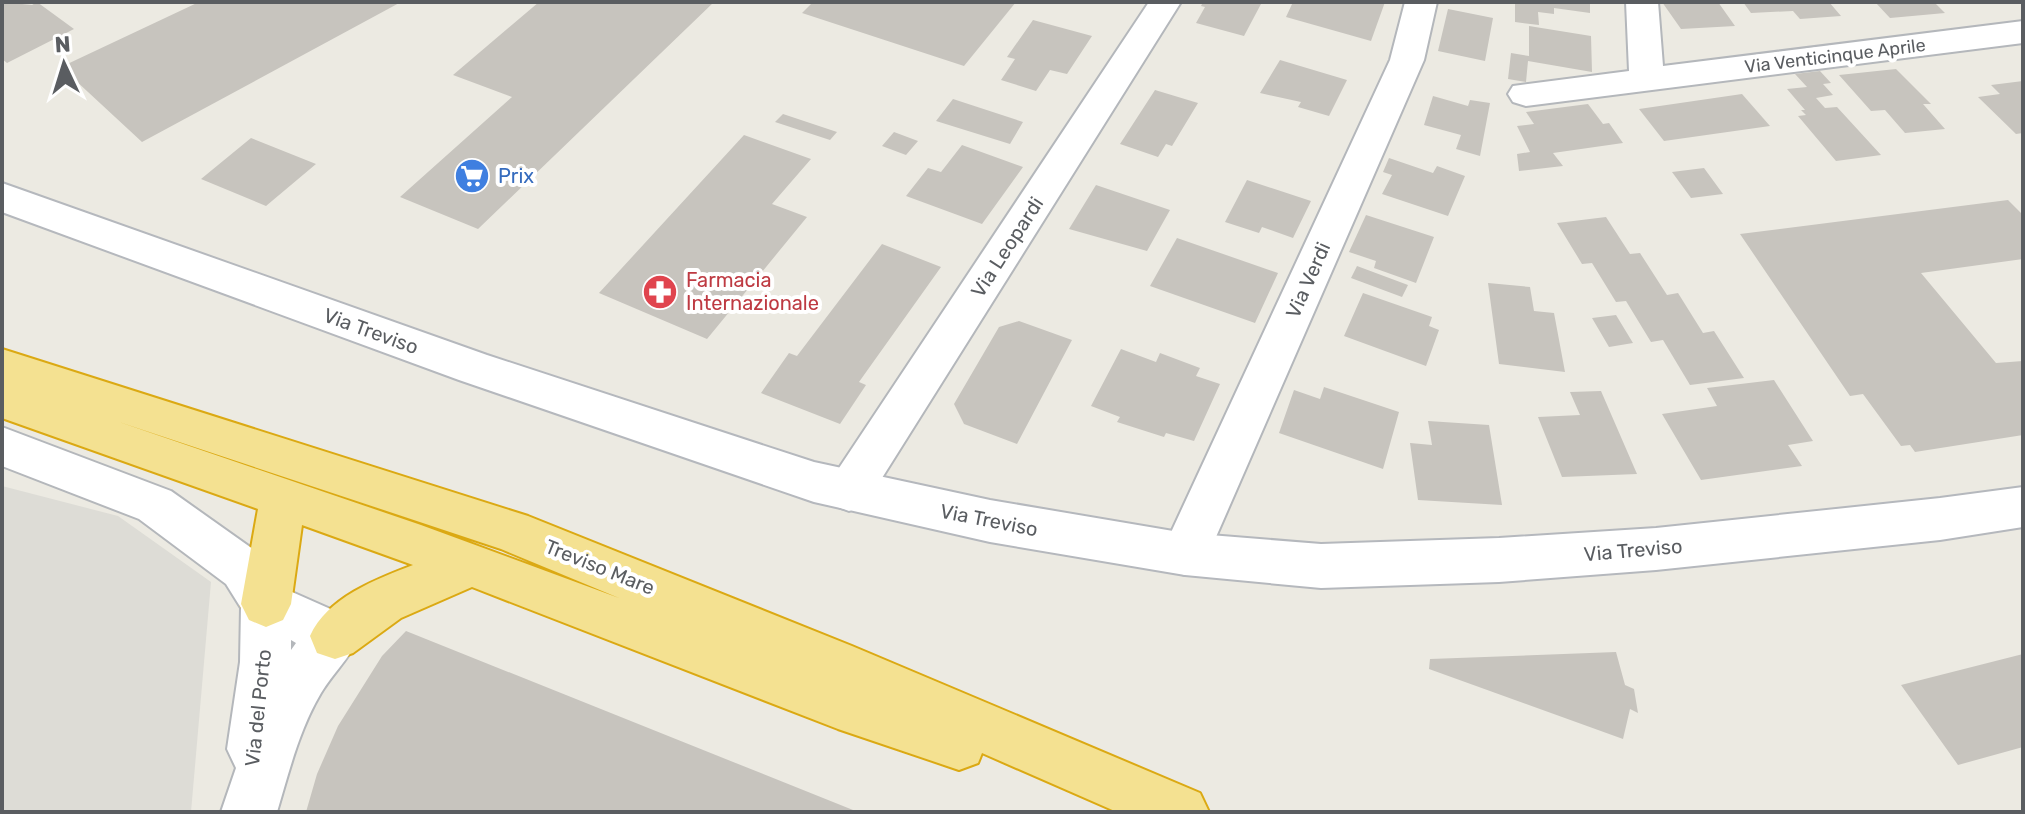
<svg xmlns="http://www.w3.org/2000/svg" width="2025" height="814" viewBox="0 0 2025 814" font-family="Rubik,sans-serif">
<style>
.industrial{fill:#dddcd6}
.building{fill:#c7c4be}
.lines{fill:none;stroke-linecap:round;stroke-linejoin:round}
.street-casing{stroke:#b4b7bb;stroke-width:4}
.secondary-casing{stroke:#b5b8bd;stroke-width:4}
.highway-casing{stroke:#dba913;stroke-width:4}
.street{fill:#fff;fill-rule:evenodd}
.secondary{fill:#fff;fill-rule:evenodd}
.highway{fill:#f4e191;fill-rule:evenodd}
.labels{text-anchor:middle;stroke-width:8;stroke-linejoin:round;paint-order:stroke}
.far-street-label{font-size:18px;fill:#5a5d61;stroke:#fff}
.shop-label{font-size:20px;fill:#366cbe;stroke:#fff;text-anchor:start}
.street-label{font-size:20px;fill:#5a5d61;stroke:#fff}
.health-label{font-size:20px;fill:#be3a42;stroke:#fff;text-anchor:start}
</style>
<rect width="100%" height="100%" fill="#eceae2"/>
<!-- industrial -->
<path class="industrial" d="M2,486l116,30 93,66 -20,230h-189z"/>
<!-- building -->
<path class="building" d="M2,2l30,3 5,-3 37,27 -67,34 -5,-4z
M199,2h202l-259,140 -81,-75z
M539,2h175l-236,227 -78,-32 112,-100 -59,-22z
M813,2h203l-52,64 -162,-53z
M1203,2h52l6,2 -17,32 -48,-13 9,-16 -4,-1z
M1293,2h92l-14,39 -85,-24z
M1515,2h75v11l-36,-5v6l-16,-2 1,13 -24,-3z
M1662,2h56l17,24 -54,3z
M1743,2h86l12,14 -41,3 -7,-8 -42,2z
M1875,2h59l11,11 -55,5z
M1448,9l45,9 -8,43 -47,-10z
M1033,20l59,16 -25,38 -17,-4 -14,21 -35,-11 14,-21 -8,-2z
M1529,26l62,10 1,36 -64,-11 -2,21 -18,-3 3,-26 18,3z
M1280,60l67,20 -18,36 -31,-9 3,-5 -41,-9z
M1896,69l35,35h-8l22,25 -40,4 -20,-23 -14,1 -32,-36z
M1820,71l11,12 -8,1 10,11 -17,3 9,10 12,-1 44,48 -45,6 -38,-45 8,-1 -5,-5h4l-18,-21 20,-2 -12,-13z
M2023,81v52l-7,1 -38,-37 22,-3 -9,-9z
M1155,90l43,13 -26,43 -6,-2 -8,13 -38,-13z
M1742,94l28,32 -106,15 -25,-32z
M1433,96l35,10 2,-6 20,3 -10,53 -24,-7 5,-14 -37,-10z
M953,99l70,23 -13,22 -74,-23z
M1588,104l15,20 6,-1 14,20 -70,10 10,13 -44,5 -2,-17 13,-2 -13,-26 17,-2 -8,-12z
M783,114l54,18 -7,8 -55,-18z
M894,132l24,9 -12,14 -24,-9z
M744,135l67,24 -39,45 35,13 -100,122 -108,-46z
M251,138l65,26 -50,42 -65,-27z
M962,145l61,22 -41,57 -76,-28 22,-28 13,4z
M1389,158l44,15 4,-7 28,10 -17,40 -66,-22 10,-19 -9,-3z
M1704,168l19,26 -32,4 -19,-26z
M1247,180l64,21 -18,37 -31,-11 -3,6 -34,-11z
M1096,185l74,25 -23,41 -78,-22z
M2008,200l15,15v44l-102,14 75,90 27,-2v74l-108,17 -5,-7 -9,1 -38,-52 -13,2 -110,-162z
M1366,215l68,22 -18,46 -42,-15 2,-7 -27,-9z
M1606,217l24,37 10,-1 27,42 11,-2 25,40 11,-2 30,47 -54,7 -27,-45 -12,2 -25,-41 -10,1 -24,-39 -10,1 -25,-41z
M1177,238l101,35 -23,50 -105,-37z
M882,244l59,23 -82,115 7,3 -26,39 -79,-31 28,-40 8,3z
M1357,266l51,19 -6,12 -51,-19z
M1488,283l42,4 4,24 20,2 11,59 -66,-8z
M1363,293l69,24 -3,9 10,4 -13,36 -82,-30z
M1616,315l17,28 -24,4 -17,-29z
M1019,321l53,19 -55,104 -53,-20 -10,-20 45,-77z
M1121,349l35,13 4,-9 40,15 -4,8 24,8 -26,57 -28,-8 -2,4 -47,-15 3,-5 -29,-11z
M1774,380l39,61 -25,4 14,21 -101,14 -39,-66 55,-8 -10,-18z
M1324,387l75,25 -16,57 -104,-36 15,-43 26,9z
M1601,391l36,83 -75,3 -24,-60 42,-2 -10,-23z
M1428,421l61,4 13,80 -84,-5 -8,-57 22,2z
M406,631l452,181h-552l11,-38 21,-48 44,-70z
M1616,652l9,33 9,4 4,24 -8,-4 -7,30 -194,-70 1,-10z
M2023,654v93l-65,18 -57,-80z"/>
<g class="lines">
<!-- street casing -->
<g class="street-casing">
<path id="street" d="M1149,2h32l-316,503 -16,6 -16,-6 -7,-14 7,-14z
M1405,2h32l-13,58 -222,509 -17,6 -17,-6 -7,-15 229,-494z
M1626,2h32l5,64 360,-45v22l-497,63 -13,-4 -5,-8 5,-8 116,-15z
M2,427l169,64 89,63 23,34 70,31 7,17c-10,22 -27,37 -39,57 -22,37 -32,79 -44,119h-56l15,-44 -9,-19 13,-87 1,-54 -15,-24 -87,-65 -137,-53zM291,640l5,3 -5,7z"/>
</g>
<!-- secondary casing -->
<g class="secondary-casing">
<path id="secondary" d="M2,183l485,172 327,107 176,38 195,33 136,11 178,-6 157,-10 284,-30 83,-11v40l-83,13 -284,30 -157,12 -178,6 -136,-13 -195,-33 -176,-40 -355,-122 -457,-168z"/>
</g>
<!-- highway casing -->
<g class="highway-casing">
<path id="highway" d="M2,349l526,167 324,130 348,147 9,19h-92l-135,-59 -4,10 -19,7 -121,-41 -366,-142 -71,31 -48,35 -18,6 -18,-6 -7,-17c17,-38 66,-57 103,-71l-111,-40 -11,79 -8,16 -17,7 -17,-7 -8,-16 17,-95 -256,-91zM119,422l382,127 118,49 -198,-73z"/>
</g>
<!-- street -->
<use href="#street" class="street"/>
<!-- secondary -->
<use href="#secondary" class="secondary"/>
<!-- highway -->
<use href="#highway" class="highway"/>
</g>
<!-- icons -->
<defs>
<g id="supermarket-disc" transform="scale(1.8)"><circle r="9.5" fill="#3f7fe0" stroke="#fff"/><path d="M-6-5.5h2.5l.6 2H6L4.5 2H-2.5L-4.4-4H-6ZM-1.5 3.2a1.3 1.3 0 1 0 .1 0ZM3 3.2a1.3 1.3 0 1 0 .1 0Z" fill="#fff"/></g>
<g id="pharmacy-disc" transform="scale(1.8)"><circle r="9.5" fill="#e0444e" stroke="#fff"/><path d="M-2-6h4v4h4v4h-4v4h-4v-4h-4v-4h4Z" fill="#fff"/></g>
</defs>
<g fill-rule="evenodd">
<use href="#supermarket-disc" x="472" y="176"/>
<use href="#pharmacy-disc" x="660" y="292"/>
</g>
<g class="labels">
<!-- far-street labels -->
<g class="far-street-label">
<text transform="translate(1835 56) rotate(-7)" y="6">Via Venticinque Aprile</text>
</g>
<!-- shop labels -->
<g class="shop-label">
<text x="498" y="183">Prix</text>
</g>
<!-- street labels -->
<g class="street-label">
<text transform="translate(1007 247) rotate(-57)" y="7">Via Leopardi</text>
<text transform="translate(1308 280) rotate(-66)" y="7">Via Verdi</text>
<text transform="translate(371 331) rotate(20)" y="7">Via Treviso</text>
<text transform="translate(989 520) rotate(11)" y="7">Via Treviso</text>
<text transform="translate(1633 550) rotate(-5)" y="7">Via Treviso</text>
<text transform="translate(600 567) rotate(22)" y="7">Treviso Mare</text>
<text transform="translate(258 708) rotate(-84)" y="7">Via del Porto</text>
</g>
<!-- health labels -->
<g class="health-label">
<text x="686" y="287">Farmacia<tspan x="686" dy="23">Internazionale</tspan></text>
</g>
</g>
<!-- border -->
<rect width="2025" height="814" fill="none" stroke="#5a5d61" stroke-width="8"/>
<!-- north arrow -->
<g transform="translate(64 64) rotate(356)" stroke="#ffffff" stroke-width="6" paint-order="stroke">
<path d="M0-6L14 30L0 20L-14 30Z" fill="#5a5d61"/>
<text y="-12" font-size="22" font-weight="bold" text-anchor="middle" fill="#5a5d61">N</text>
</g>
</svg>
